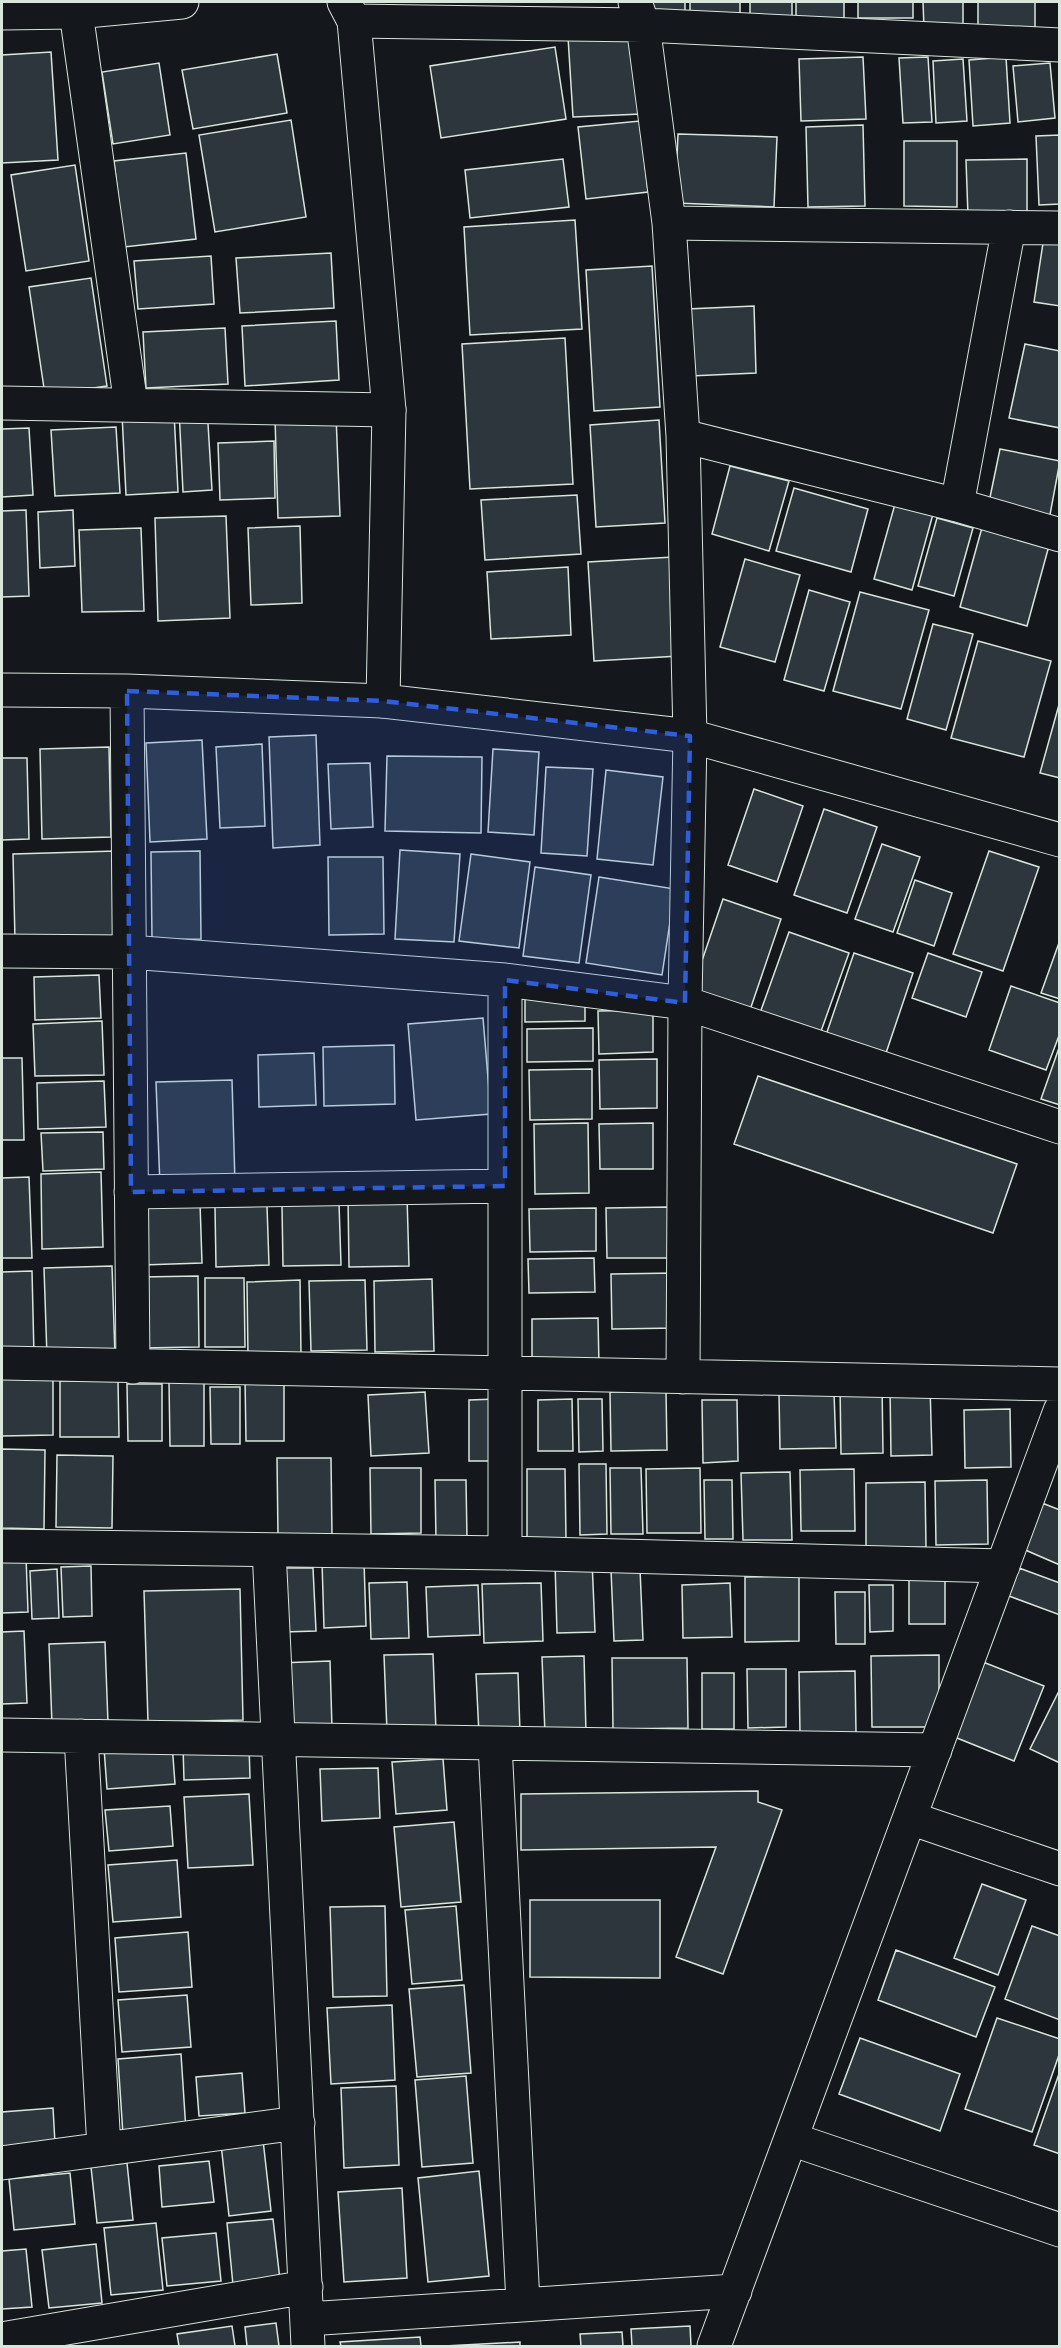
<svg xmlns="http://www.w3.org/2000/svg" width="1061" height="2348" viewBox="0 0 1061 2348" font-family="Cabin,sans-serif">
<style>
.building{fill:#2c363c;stroke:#d8e6dc;stroke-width:1.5}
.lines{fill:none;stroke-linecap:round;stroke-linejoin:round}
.minor-casing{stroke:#d8e6dc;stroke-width:35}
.tertiary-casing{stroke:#d8e6dc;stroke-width:35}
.minor{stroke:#14181c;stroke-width:33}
.tertiary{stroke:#14181c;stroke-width:33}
.marked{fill:#305dd8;fill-opacity:0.2;stroke:#305dd8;stroke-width:4.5;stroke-dasharray:12 8;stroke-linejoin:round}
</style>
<rect width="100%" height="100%" fill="#14181c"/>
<!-- building -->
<path class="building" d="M641,2h44v14l-43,2z
M690,2h50v15h-50z
M750,2h42v18h-42z
M796,2h48v18h-48z
M858,2h55v16h-55z
M923,2h40v25l-39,1z
M978,2h57v29h-57z
M636,32l5,82 -68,3 -5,-80z
M555,47l11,72 -125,19 -11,-72z
M51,52l7,108 -56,3v-108z
M277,54l10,59 -94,16 -11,-59z
M863,57l3,62 -65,2 -2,-62z
M928,57l4,65 -29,1 -4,-65z
M1006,57l4,66 -37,3 -4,-66z
M963,59l4,62 -31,2 -3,-62z
M159,63l11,72 -57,9 -11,-72z
M1050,63l5,55 -37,4 -5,-56z
M291,120l15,97 -91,15 -16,-97z
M640,121l8,71 -62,7 -8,-72z
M863,125l2,81 -57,1 -2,-80z
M678,134l99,3 -3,70 -99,-4z
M1060,135v69l-21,1 -3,-69z
M904,141h53v66l-53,-1z
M186,153l10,86 -72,8 -10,-86z
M563,159l6,48 -99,11 -5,-48z
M1027,159v56l-59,1 -2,-56z
M75,165l14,96 -63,10 -15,-96z
M575,220l7,109 -112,6 -6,-108z
M1045,230l15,2v74l-26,-4z
M331,253l3,55 -94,5 -4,-55z
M211,256l3,48 -76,5 -4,-48z
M652,266l8,141 -66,4 -8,-141z
M91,278l16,108 -62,9 -16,-108z
M754,306l2,67 -66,3 -3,-67z
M336,321l3,59 -94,6 -3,-60z
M225,328l3,56 -82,4 -3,-56z
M565,338l8,146 -103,5 -8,-145z
M1025,344l35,7v77l-51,-10z
M207,407l5,83 -29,2 -4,-83z
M174,412l4,80 -52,3 -4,-81z
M336,415l4,101 -62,2 -3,-100z
M659,420l6,103 -69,4 -6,-102z
M116,427l4,66 -65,3 -4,-66z
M29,428l4,67 -31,2v-68z
M274,441l1,57 -55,2 -2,-57z
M1000,449l60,12 -11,59 -61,-13z
M730,466l59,15 -20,70 -57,-17z
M794,488l74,21 -17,63 -75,-21z
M577,495l4,59 -96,6 -4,-60z
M895,504l38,10 -21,76 -38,-11z
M26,510l3,86 -27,1v-86z
M73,510l2,56 -35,2 -2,-56z
M226,516l4,102 -72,3 -3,-103z
M937,518l36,10 -19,68 -36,-10z
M983,524l67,18 -23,84 -67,-19z
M300,526l2,77 -51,2 -3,-77z
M141,528l3,83 -62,1 -3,-82z
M673,557l6,99 -85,5 -6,-99z
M745,559l55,16 -25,87 -55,-15z
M568,567l3,68 -80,4 -4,-67z
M809,590l41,12 -26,89 -40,-11z
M860,592l69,18 -28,99 -68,-18z
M933,624l40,10 -27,96 -39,-11z
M978,641l73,20 -27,96 -73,-19z
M1060,701v77l-20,-5z
M316,735l4,110 -47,3 -4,-111z
M202,740l5,99 -57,3 -4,-99z
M262,744l3,82 -45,2 -4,-81z
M109,747l2,90 -69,2 -2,-90z
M493,749l46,3 -5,83 -46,-3z
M387,756l95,1 -1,76 -96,-2z
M2,758h25l2,81 -27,1z
M370,763l3,64 -42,2 -3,-65z
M546,767l47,2 -6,87 -46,-3z
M606,770l57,7 -10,88 -56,-6z
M754,789l49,17 -26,76 -49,-17z
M824,809l53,18 -30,86 -53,-18z
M882,844l38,13 -27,75 -38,-13z
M400,850l60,4 -6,88 -59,-3z
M116,851l2,86 -103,3 -2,-86z
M200,851l1,88 -49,1 -1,-88z
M989,851l50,16 -36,104 -50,-17z
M471,854l59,8 -11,86 -60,-7z
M328,857h55l1,77 -55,1z
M535,867l56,8 -12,88 -56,-7z
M599,877l76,12 -13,86 -76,-12z
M915,880l37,13 -18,53 -37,-13z
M723,899l58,20 -31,91 -58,-20z
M789,932l60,21 -29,81 -60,-21z
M1060,940v59l-19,-6z
M854,953l59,20 -28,83 -59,-21z
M928,953l54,19 -16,45 -54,-19z
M99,975l2,43 -66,2 -1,-43z
M1011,986l49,17v30l-14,37 -57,-20z
M585,991v30l-60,1v-30z
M653,1010v42l-54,2 -1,-43z
M483,1018l8,96 -75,6 -8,-96z
M102,1021l2,54 -69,1 -2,-52z
M593,1028v33l-66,1v-33z
M394,1045l1,59 -71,2 -1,-59z
M1060,1045v60l-19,-6z
M314,1053l2,52 -57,2 -1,-52z
M2,1058h20l2,82h-22z
M657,1059v49l-57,1 -1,-49z
M592,1069v50l-62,1 -1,-50z
M758,1076l259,88 -24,69 -259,-89z
M232,1080l3,103 -75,3 -4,-104z
M104,1081l2,46 -68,2 -1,-46z
M588,1123l1,70 -54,1 -1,-70z
M653,1123v46h-53l-1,-45z
M103,1132l1,37 -61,2 -2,-38z
M101,1172l2,75 -61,2 -1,-75z
M29,1177l3,81h-30v-80z
M407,1196l2,70 -60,1 -1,-70z
M200,1203l2,60 -60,2 -1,-61z
M339,1203l2,62 -58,1 -1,-60z
M267,1206l2,59 -53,2 -1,-60z
M669,1207l1,51h-63l-1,-50z
M596,1208v43l-66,1 -1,-43z
M594,1258l1,34 -66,1 -1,-34z
M112,1266l3,89 -68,2 -3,-89z
M32,1271l2,84h-32v-83z
M675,1273l1,55 -64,1 -1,-55z
M198,1276l1,71 -57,1 -1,-71z
M205,1278h39l1,69h-40z
M432,1279l2,72 -59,1 -1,-71z
M300,1280l1,75 -53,2 -1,-75z
M365,1280l2,70 -56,1 -2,-70z
M598,1318l1,48 -67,1v-48z
M53,1378v57l-51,1v-57z
M245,1378h39v63h-38z
M118,1380l1,57h-59v-56z
M169,1382h35v64h-34z
M127,1384h35v57h-34z
M882,1384l1,69 -42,1 -1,-69z
M930,1386l2,69 -41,1 -1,-69z
M210,1387h30v57h-29z
M666,1391l1,59 -56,1 -1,-59z
M425,1392l4,61 -58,3 -3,-61z
M834,1393l2,55 -56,1 -1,-55z
M497,1399l1,62h-29v-61z
M572,1399l1,52h-35v-51z
M578,1399h24l1,52 -24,1z
M702,1400h35l1,61 -35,2z
M1010,1409l1,58 -46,1 -1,-58z
M2,1449l43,1 -1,79 -42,-1z
M57,1455l56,1 -1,72 -56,-1z
M277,1458h54l1,78h-54z
M579,1464h27l1,70 -27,1z
M370,1468h51v65l-50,1z
M610,1468h31l2,66h-32z
M700,1468l1,65h-54l-1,-64z
M527,1469h38l1,71h-39z
M854,1469l1,62h-54l-1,-61z
M790,1472l2,68h-49l-2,-67z
M435,1480h31l1,59 -31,1z
M704,1480h28l1,59h-28z
M987,1480l1,64 -52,1 -1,-64z
M925,1482l1,65 -60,2v-66z
M1042,1503l18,7v55l-37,-16z
M26,1556l2,56 -26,1v-56z
M592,1560l3,72 -38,1 -2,-71z
M364,1561l2,65 -42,2 -2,-66z
M91,1566l1,50 -29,1 -2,-50z
M282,1568h31l3,63 -32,1z
M1019,1568l41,15v32l-51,-19z
M57,1569l2,49 -27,1 -2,-48z
M640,1569l3,71 -29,1 -3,-71z
M909,1571h36v53h-36z
M799,1576v65l-54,1v-65z
M407,1582l2,56 -38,1 -2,-56z
M541,1583l2,58 -59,2 -2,-59z
M730,1583l2,54 -49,1 -1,-53z
M478,1585l2,50 -52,2 -2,-50z
M869,1585h24v46l-23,1z
M240,1589l3,131 -95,2 -4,-131z
M835,1592h30v52h-29z
M24,1631l3,72 -25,1v-72z
M105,1642l3,81 -56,2 -3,-81z
M433,1654l3,77 -49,1 -3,-77z
M939,1655v72h-67l-1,-71z
M584,1656l2,77 -41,1 -3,-77z
M612,1658h75l1,70 -75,1z
M330,1661l2,67 -50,2 -3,-67z
M983,1662l61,24 -30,75 -62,-25z
M747,1669h39v58l-38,1z
M855,1671l1,62h-56l-1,-61z
M518,1673l2,59 -41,2 -3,-60z
M702,1673h32v56h-32z
M1058,1693l2,1v69l-30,-14z
M172,1743l3,41 -68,5 -3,-41z
M249,1745l1,33 -66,2 -1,-33z
M443,1759l4,51 -51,4 -4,-52z
M378,1768l2,50 -58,3 -2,-52z
M758,1791v11l24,8 -59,164 -47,-17 40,-110 -195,3v-56z
M249,1794l4,71 -65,3 -4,-71z
M170,1806l3,40 -64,5 -4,-41z
M454,1822l7,80 -60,5 -7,-80z
M177,1860l4,57 -68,5 -5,-57z
M982,1884l44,16 -28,75 -44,-17z
M530,1900h130v78l-130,-1z
M385,1906l2,90 -54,1 -3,-90z
M456,1906l6,74 -50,4 -7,-74z
M1032,1926l28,10v84l-55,-21z
M188,1932l4,55 -73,5 -4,-54z
M896,1950l99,37 -19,50 -98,-37z
M464,1985l7,88 -54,4 -8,-88z
M187,1995l4,52 -69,5 -4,-52z
M392,2005l3,75 -64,4 -4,-76z
M997,2018l63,21v13l-28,80 -67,-23z
M860,2038l100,36 -20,57 -101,-37z
M181,2054l5,77 -63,4 -5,-76z
M1060,2071v83l-26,-9z
M242,2073l3,40 -46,3 -3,-39z
M466,2076l7,87 -51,4 -7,-87z
M396,2086l3,79 -55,3 -3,-80z
M53,2108l2,35 -53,4v-35z
M263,2140l8,71 -42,5 -8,-72z
M209,2161l5,41 -52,5 -3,-41z
M127,2163l6,57 -36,3 -6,-56z
M479,2171l10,105 -61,6 -10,-104z
M70,2173l5,51 -61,6 -5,-51z
M402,2188l5,90 -63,4 -6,-90z
M273,2219l7,61 -47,5 -6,-62z
M156,2223l7,67 -52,5 -7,-67z
M216,2233l5,48 -54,5 -5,-48z
M96,2244l6,59 -53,5 -7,-58z
M26,2249l6,58 -30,2v-58z
M276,2323l3,23h-32l-2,-19z
M232,2326l3,20h-56l-2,-12z
M690,2326l1,20h-59l-1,-17z
M622,2332l1,14h-42l-1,-12z
M420,2337l1,9h-80l-1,-4z
M520,2342v4h-76z"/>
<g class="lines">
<!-- minor casing -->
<g class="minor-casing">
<path id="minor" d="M635,2l8,23 26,198 14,213 7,300 -5,267 -2,374
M76,12l55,393
M2,13l74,-1 106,-10
M354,21l289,4 417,20
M669,223l391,5
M2,403l387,7
M683,436l274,69 103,30
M957,505l52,-278
M2,690l125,1 256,10
M127,691l6,676
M2,951l127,1 376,28 180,23 375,124
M131,1192l374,-6
M2,1363l1058,21
M2,1546l503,7 498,13
M269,1550l39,796
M505,1553v-573
M2,1735l933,15
M81,1736l23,412
M495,1744l28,559
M910,1818l150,51
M791,2139l269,91
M2,2163l296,-40
M307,2319l428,-28
M2,2339l304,-52
M714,2346l346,-935"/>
</g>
<!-- tertiary casing -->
<g class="tertiary-casing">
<path id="tertiary" d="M344,2l10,19 35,389 -6,291 307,35 370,104"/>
</g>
<!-- minor -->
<use href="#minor" class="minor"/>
<!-- tertiary -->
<use href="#tertiary" class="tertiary"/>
</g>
<!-- marked area -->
<path class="marked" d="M127,691l256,10 307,35 -5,267 -180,-23v206l-374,6z"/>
<!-- border -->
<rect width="1061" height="2348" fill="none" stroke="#d8e6dc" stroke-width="6"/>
</svg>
